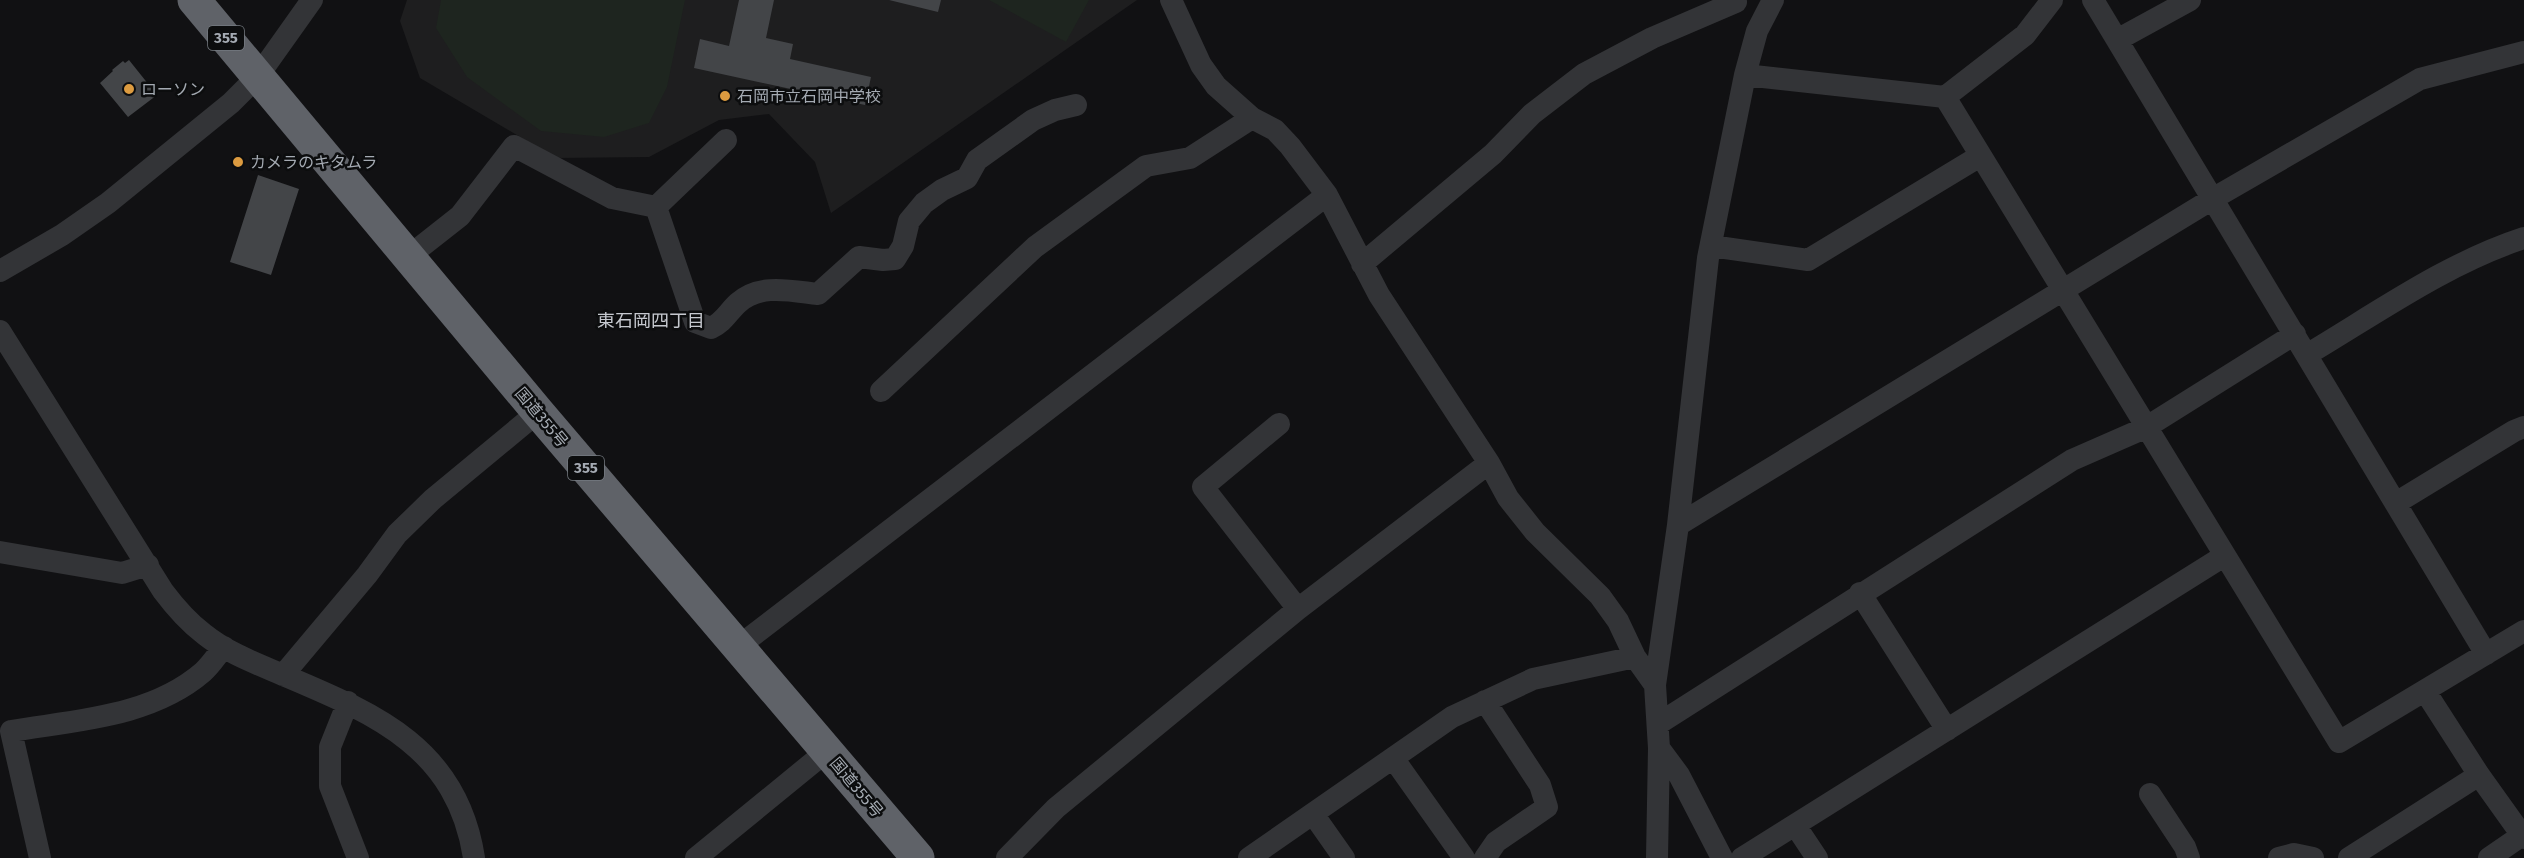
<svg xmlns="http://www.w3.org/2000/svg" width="2524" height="858" viewBox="0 0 2524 858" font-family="'Fira Sans','Noto Sans JP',sans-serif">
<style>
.built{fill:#1e1e1f}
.green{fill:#1e251f}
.building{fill:#434548}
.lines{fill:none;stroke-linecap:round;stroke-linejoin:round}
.minor{stroke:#333437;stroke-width:22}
.highway{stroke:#5f6268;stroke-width:33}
.poi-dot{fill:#dc9b40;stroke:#0c0d0e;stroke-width:2}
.labels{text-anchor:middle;stroke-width:5;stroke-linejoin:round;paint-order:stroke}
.shield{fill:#0c0d0e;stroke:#767b81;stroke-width:1.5}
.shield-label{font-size:15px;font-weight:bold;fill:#a4aab2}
.poi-label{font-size:16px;fill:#a4aab2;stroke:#0c0d0e;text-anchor:start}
.street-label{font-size:16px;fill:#a4aab2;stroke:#0c0d0e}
.neighbourhood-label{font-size:18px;fill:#c5c8ce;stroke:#0c0d0e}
</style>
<rect width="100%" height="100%" fill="#111113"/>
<!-- built -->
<path class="built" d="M407,0h730l-306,213 -16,-51 -46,-48 -50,6 -70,37 -93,1 -136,-80 -20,-57z"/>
<!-- green -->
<path class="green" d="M441,0h244l-18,87 -18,36 -45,14 -63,-6 -74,-54 -31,-49z
M989,0h100l-23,42z"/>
<!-- building -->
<path class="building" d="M739,0h35l-8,38 27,6 -3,15 81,18 -6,28 -171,-37 6,-29 29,7z
M889,0h52l-3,12z
M129,60l28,35 -29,22 -28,-34 13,-12 -1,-1 11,-9 2,2z
M258,175l41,14 -28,86 -41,-13z"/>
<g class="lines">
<!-- minor -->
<path class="minor" d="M1171,0l30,65 15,21 36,32 23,12 15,16 37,49 52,100 110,168 19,35 27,34 65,64 18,25 17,36 20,28
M2093,0l393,654
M2117,40l73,-40
M1745,75l200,22 80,-62 27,-35
M1945,97l394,645 185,-111
M656,207l39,115 16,6c13,-6 17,-16 27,-25 22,-20 53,-12 80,-9l41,-37 24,3 12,-1 8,-13 6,-25 15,-18 18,-13 25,-12 10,-18 56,-40 22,-10 21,-5
M656,207l70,-67
M1711,246l97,14 172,-104
M408,257l52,-41 54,-70 98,52 44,9
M1362,264l131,-110 39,-40 52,-40 68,-36 84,-36
M0,271l62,-36 46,-32 123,-100 27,-27 54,-76
M0,331l163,260c12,16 25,31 41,43 22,18 51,29 77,40 92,39 176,72 193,184
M2308,354c69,-41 139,-91 216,-116
M881,391l154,-144 111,-81 44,-8 62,-40
M1279,424l-76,63 95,122
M2396,503l118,-72 10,-4
M1678,525l536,-327 206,-119 104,-27
M0,552l122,21 26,-8
M1860,593l87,137
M739,646l588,-451
M283,675l84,-100 30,-41 36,-35 105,-87
M2425,691l54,84 45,63
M1485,701l55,84 7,22 -51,35 -11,16
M348,702l-18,45v39l28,72
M1658,724l414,-264 73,-32 150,-94
M1659,748l20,27 43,83
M1393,758l71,100
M2150,794l35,53 4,11
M1313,814l31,44
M1795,825l22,33
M40,858l-29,-127c65,-11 140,-14 192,-59 8,-7 14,-17 21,-25
M696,858l131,-107
M1007,858l49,-50 242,-199 191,-146
M1249,858l203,-141 81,-38 102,-22
M1657,858l2,-110 -4,-63 23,-160 30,-267 37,-183 12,-44 16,-31
M1742,858l482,-302
M2279,858l15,-4 19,4
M2349,858l130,-83
M2489,858l35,-24"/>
<!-- highway -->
<path class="highway" d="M194,0l344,412 380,446"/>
</g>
<!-- markers -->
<g class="poi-dot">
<circle cx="129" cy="89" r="6"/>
<circle cx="725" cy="96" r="6"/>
<circle cx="238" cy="162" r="6"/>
</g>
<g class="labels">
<!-- shield labels -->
<g class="shield">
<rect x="208" y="26" width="36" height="24" rx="4.5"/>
<rect x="568" y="456" width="36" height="24" rx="4.5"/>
</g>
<g class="shield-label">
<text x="226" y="43">355</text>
<text x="586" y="473">355</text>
</g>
<!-- poi labels -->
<g class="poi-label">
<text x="141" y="95">ローソン</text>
<text x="737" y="102">石岡市立石岡中学校</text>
<text x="250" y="168">カメラのキタムラ</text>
</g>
<!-- street labels -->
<g class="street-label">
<text transform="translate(542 417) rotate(50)" y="6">国道355号</text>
<text transform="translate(857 787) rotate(50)" y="6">国道355号</text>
</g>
<!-- neighbourhood labels -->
<g class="neighbourhood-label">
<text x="651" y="327">東石岡四丁目</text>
</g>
</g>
</svg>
